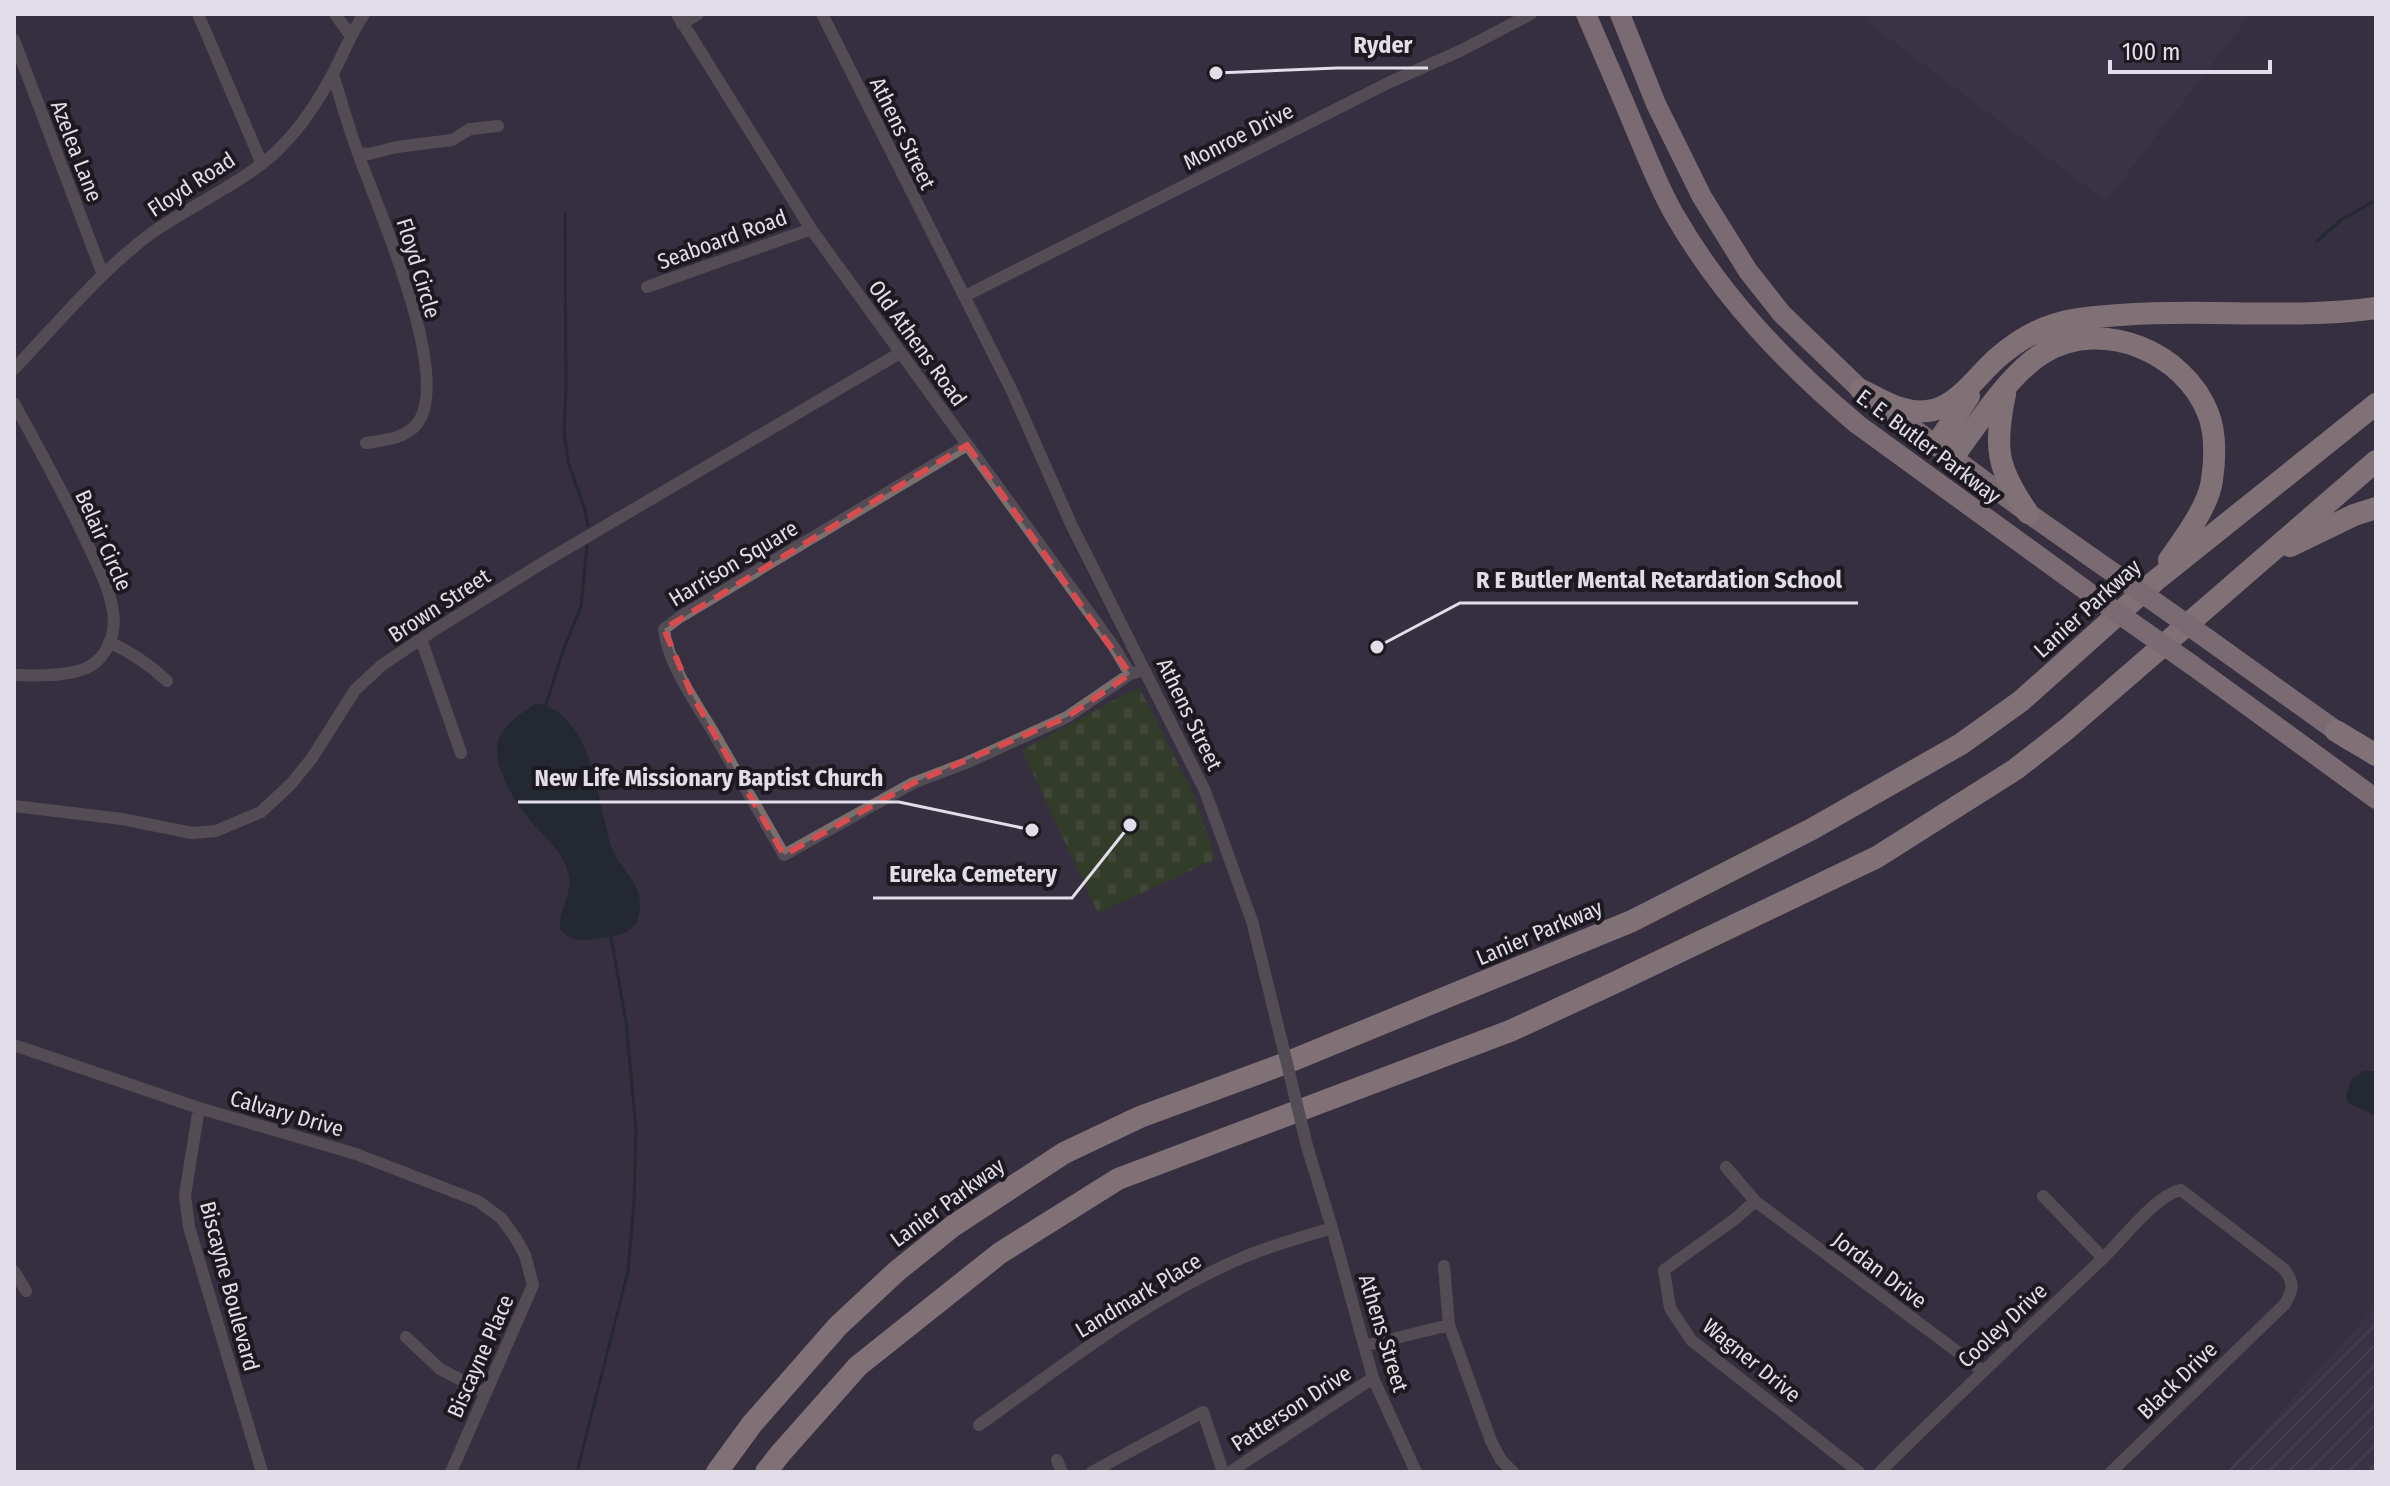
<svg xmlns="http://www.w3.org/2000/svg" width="2390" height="1486" viewBox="0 0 2390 1486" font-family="'Fira Sans Condensed',sans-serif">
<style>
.built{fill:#3f354c}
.industrial{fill:url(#industrial-furrows)}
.cemetery{fill:url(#cemetery-stones)}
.water{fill:#0e2021}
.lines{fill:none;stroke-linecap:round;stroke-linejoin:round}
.stream{stroke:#0e2021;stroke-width:3}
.minor{stroke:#796f6d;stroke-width:12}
.trunk{stroke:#ccb4b0;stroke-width:20}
.motorway{stroke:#dac0bb;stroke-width:22}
.minor-bridge{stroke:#796f6d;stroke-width:12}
.trunk-bridge{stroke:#ccb4b0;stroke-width:20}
.marked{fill:none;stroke:#d84c4f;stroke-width:6;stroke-dasharray:16 10;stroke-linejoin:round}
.labels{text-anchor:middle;stroke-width:8;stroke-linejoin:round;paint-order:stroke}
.street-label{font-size:22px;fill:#e2dee9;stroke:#1c1921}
.leader{fill:none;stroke:#e2dee9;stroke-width:3}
.callout-dot{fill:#e2dee9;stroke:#1c1921;stroke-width:3}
.callout-label{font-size:24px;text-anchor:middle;font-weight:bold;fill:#e2dee9;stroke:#1c1921;stroke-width:8;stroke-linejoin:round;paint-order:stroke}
</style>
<defs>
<pattern id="industrial-furrows" width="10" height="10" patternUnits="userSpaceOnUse" patternTransform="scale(2)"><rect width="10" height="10" fill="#3f354c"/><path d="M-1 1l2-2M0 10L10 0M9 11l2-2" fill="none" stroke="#5a5266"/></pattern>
<pattern id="cemetery-stones" width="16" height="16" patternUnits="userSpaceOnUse" patternTransform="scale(2)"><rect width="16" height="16" fill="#2f4b0f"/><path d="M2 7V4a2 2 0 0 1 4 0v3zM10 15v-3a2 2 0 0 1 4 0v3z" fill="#4d6432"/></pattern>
</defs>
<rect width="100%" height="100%" fill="#363040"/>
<!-- built -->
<path class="built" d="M1873,14h378l-145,187 -239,-179z"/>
<!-- industrial -->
<path class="industrial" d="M2376,1307v165h-149l120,-134z"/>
<!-- cemetery -->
<path class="cemetery" d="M1139,687l53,104 24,68 -118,54 -76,-163z"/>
<!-- water -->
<path class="water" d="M536,703c59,11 60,100 76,145 9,25 33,34 27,66 -3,20 -22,22 -38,24 -16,3 -28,4 -40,-7 -5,-19 12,-36 8,-55 -4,-21 -21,-36 -35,-51 -16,-18 -47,-63 -34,-89 7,-14 23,-24 36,-33z
M2364,1071h12v45l-28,-13 -2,-7 6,-18z"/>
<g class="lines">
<!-- stream -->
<path class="stream" d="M565,214l1,172 -2,48 5,31 16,45 3,16
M2317,241l24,-21 35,-20
M546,705l17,-54 18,-45 6,-60
M577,1472l51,-201 6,-69 2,-73 -10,-107 -15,-85"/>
<!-- minor -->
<path class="minor" d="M198,14l64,150
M335,14l15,21
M677,14l134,215 303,418 16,27 7,-2
M822,14l190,377 59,133 134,267 47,130 29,118
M682,24l16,-10
M14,40l89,235
M333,74c8,27 16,55 26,82 18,50 96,225 57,269 -12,14 -33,15 -50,18
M358,153l11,1 28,-7 55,-7 18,-11 28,-3
M647,287l164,-58
M965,296l425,-214 70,-31 71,-37
M14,369c44,-46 87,-99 139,-137 39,-27 95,-52 127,-84 21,-21 39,-48 53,-75 11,-20 18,-40 31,-59
M14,403c26,48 53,96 76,146 9,20 20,41 23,63 3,18 -3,38 -17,50 -16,15 -60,14 -82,13
M967,445l-287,172 -16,12c3,33 31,73 48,101 24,42 48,83 72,125l129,-72 53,-20 101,-46 63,-43
M421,639l40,114
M109,642c22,10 41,23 58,39
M14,806l108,13 70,14 24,-2 45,-19 30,-28 21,-26 43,-68 27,-25 54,-36 113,-70 351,-206
M14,1045l185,63 157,46 122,47 23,17 14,19 10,18 8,30 -82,187
M199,1108l-14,87 4,32 73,245
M1307,1146l25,82 41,150 43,94
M1726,1167l29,34 227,169
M2043,1196l60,62
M1755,1201l-20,18 -71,51 6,38 21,32 168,132
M1444,1266l5,59 42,116 10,19 12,12
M14,1271l12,20
M406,1337l34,32 46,24
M1364,1346l85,-21
M979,1425c85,-60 169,-128 265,-168 28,-12 59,-20 88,-29
M1057,1460l5,12
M1092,1472l111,-60 20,60
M1230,1472l143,-94
M1880,1472c72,-72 146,-141 220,-211 21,-19 55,-66 81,-71l103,79c11,14 9,21 1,35l-174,168"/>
<!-- trunk -->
<path class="trunk" d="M1586,14c17,39 34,78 50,117 12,28 23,57 38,83 47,82 111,149 183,210l238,173
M1620,14l36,90 46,93 46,74 34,43 79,76 167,123 87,61
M2209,640l140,100
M2192,665l184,134"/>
<!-- motorway -->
<path class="motorway" d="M1861,390c13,6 26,14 39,18 47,15 66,-21 96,-49 17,-15 35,-27 57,-34 21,-7 44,-8 67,-10 85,-7 171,5 256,-7
M2005,394c-11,53 -9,74 23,119
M1936,445l33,-49
M1953,457c25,-33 57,-85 92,-105 58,-34 139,0 163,61 8,20 7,46 4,67 -3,25 -28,59 -43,80
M2290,546l64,-31 22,-7
M2336,731l40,24
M717,1472l35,-48 86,-98 59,-55 56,-45 111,-73 76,-36 146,-54 346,-142 180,-92 149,-85 60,-43 134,-120 221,-177
M766,1472l14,-18 78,-88 142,-113 118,-74 392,-148 104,-48 263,-126 139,-88 52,-41 308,-267"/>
<!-- minor-bridge -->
<path class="minor-bridge" d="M1281,1039l26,107"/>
<!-- trunk-bridge -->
<path class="trunk-bridge" d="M2115,574l94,66
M2095,597l97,68"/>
</g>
<!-- marked area -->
<path d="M0 0H2390V1486H0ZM967,445l163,229 -63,43 -154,66 -129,72 -92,-160 -28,-66z" fill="#363040" fill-opacity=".55" fill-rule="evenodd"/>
<path class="marked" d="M967,445l163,229 -63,43 -154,66 -129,72 -92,-160 -28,-66z"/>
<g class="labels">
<!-- street labels -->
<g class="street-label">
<text transform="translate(903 133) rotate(64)" y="8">Athens Street</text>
<text transform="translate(1238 136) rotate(-27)" y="8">Monroe Drive</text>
<text transform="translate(77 151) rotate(69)" y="8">Azelea Lane</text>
<text transform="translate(191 184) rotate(-33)" y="8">Floyd Road</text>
<text transform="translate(722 239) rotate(-20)" y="8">Seaboard Road</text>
<text transform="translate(419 268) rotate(73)" y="8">Floyd Circle</text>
<text transform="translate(918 343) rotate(54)" y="8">Old Athens Road</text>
<text transform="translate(1929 446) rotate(37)" y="8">E. E. Butler Parkway</text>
<text transform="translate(104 540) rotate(66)" y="8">Belair Circle</text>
<text transform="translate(733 563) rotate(-31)" y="8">Harrison Square</text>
<text transform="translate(439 605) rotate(-33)" y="8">Brown Street</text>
<text transform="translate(2087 608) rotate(-42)" y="8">Lanier Parkway</text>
<text transform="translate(1190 714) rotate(64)" y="8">Athens Street</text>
<text transform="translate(1539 932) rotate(-23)" y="8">Lanier Parkway</text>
<text transform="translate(287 1113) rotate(16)" y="8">Calvary Drive</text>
<text transform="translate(947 1202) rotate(-36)" y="8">Lanier Parkway</text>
<text transform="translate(1880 1270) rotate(37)" y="8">Jordan Drive</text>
<text transform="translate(230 1286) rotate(75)" y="8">Biscayne Boulevard</text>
<text transform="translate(1138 1295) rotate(-31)" y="8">Landmark Place</text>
<text transform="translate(2002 1325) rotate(-43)" y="8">Cooley Drive</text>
<text transform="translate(1384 1333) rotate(73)" y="8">Athens Street</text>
<text transform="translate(480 1356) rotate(-66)" y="8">Biscayne Place</text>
<text transform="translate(1752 1360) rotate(39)" y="8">Wagner Drive</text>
<text transform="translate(2177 1380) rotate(-44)" y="8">Black Drive</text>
<text transform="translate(1291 1408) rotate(-33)" y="8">Patterson Drive</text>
</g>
</g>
<!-- callouts -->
<path class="leader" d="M1216 73L1337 68H1428M1377 647L1460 603H1858M1032 830L899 802H518M1130 825L1072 898H873"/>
<g class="callout-dot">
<circle cx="1216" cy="73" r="8"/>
<circle cx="1377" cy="647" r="8"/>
<circle cx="1032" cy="830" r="8"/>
<circle cx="1130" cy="825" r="8"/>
</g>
<g class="callout-label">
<text x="1383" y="53">Ryder</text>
<text x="1659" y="588">R E Butler Mental Retardation School</text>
<text x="709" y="786">New Life Missionary Baptist Church</text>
<text x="973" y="882">Eureka Cemetery</text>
</g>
<!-- border -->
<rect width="2390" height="1486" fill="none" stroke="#e2dee9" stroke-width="32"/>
<!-- scale -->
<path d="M2110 60v12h160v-12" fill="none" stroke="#e2dee9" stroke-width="4"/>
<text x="2122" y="60" font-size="24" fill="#e2dee9" stroke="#1c1921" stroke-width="6" paint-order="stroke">100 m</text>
</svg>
